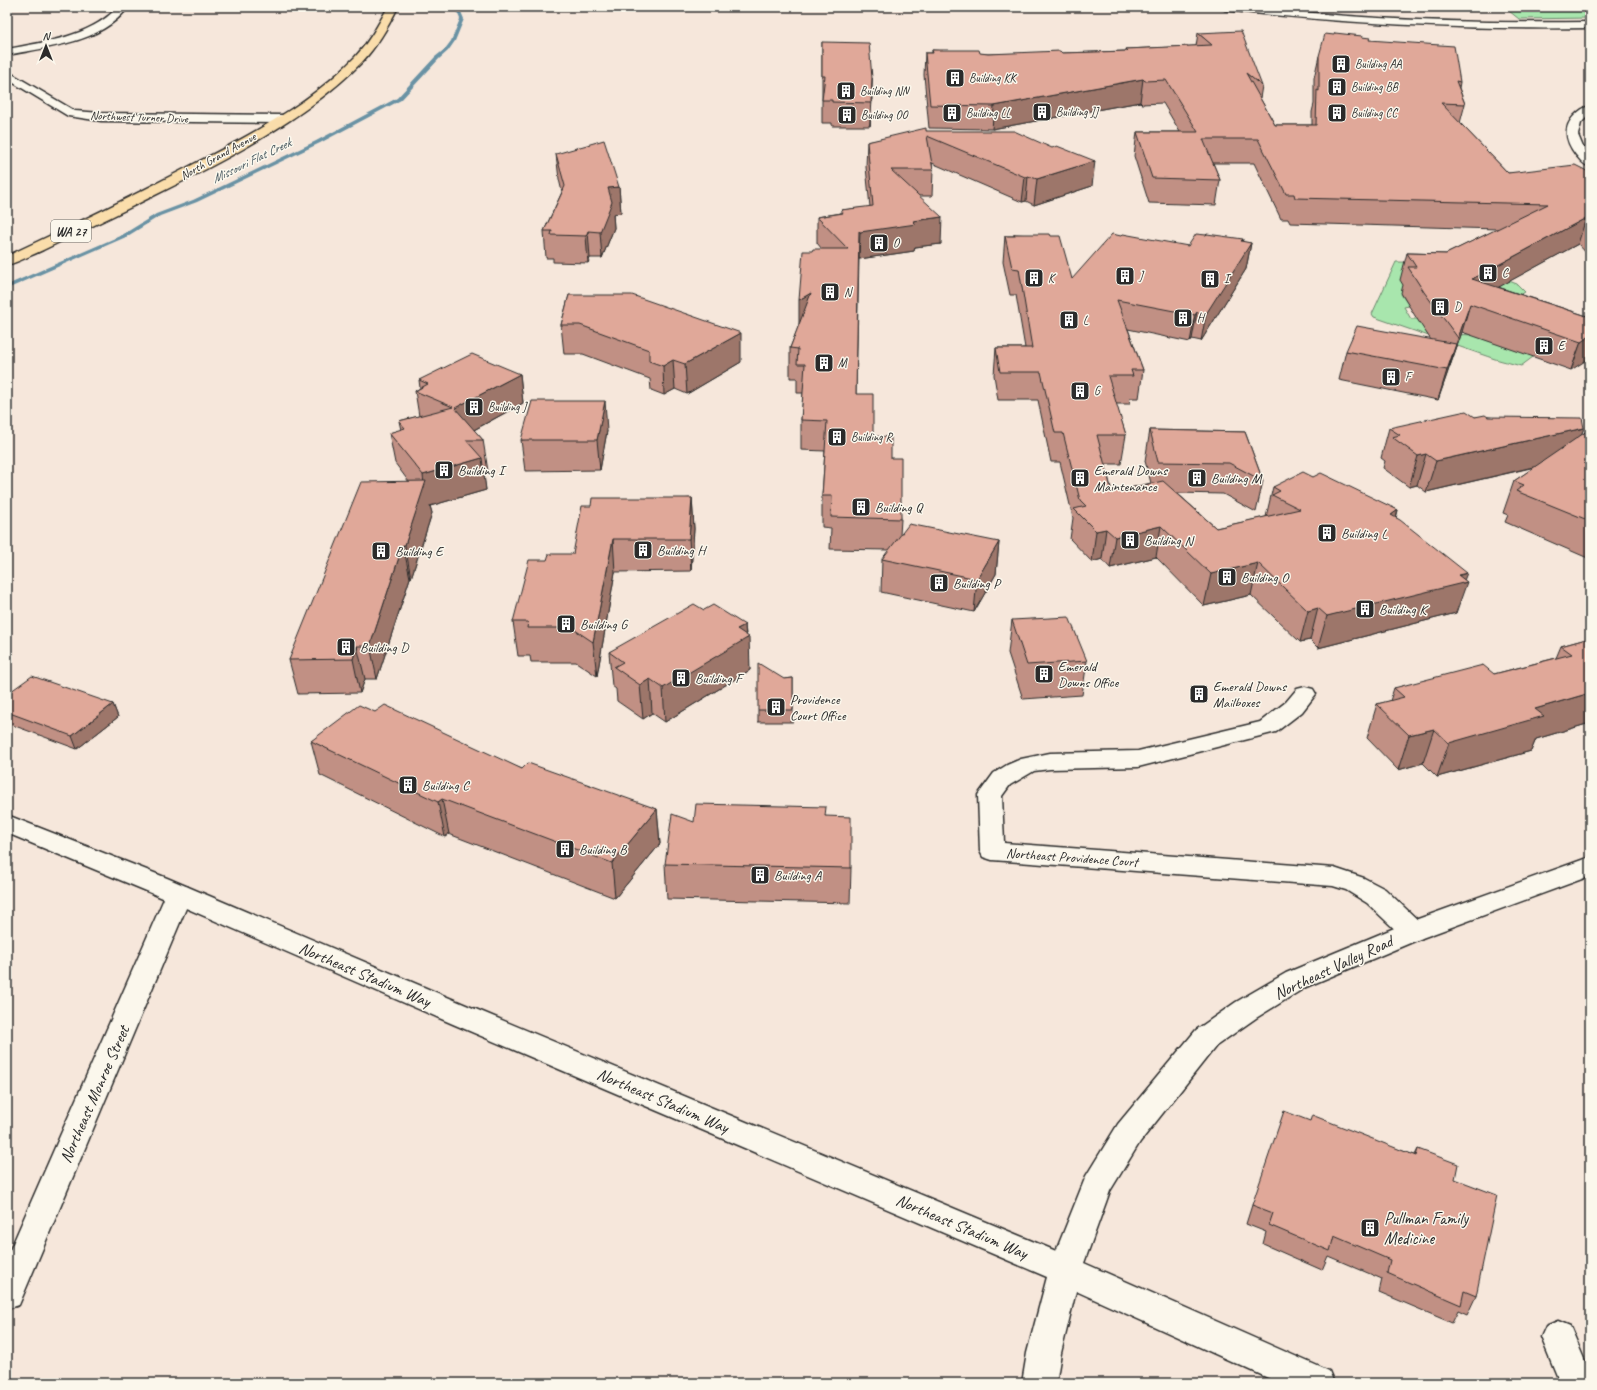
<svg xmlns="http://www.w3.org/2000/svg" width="1597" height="1390" viewBox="0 0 1597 1390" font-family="Caveat,sans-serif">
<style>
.green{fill:#a8e6ad;stroke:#6a886c;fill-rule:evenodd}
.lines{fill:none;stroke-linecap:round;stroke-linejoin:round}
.stream{fill:#6992a4;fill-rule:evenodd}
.street-casing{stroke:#2b2b2b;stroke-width:3}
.secondary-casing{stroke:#2b2b2b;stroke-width:3}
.primary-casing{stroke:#2b2b2b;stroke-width:3}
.street{fill:#fbf7ec;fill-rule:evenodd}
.secondary{fill:#fbf7ec;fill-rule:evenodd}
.primary{fill:#faddab;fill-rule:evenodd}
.wall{fill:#c19084;stroke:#2b2b2b}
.shaded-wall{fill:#9d766b;stroke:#2b2b2b}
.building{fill:#e0a899;stroke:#2b2b2b}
.labels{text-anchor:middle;stroke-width:3;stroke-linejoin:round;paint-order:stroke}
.far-poi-label{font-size:12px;fill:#2b2b2b;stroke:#fbf7ec;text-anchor:start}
.far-street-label{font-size:12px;fill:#2b2b2b;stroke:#fbf7ec}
.far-water-label{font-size:13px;font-style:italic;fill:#45565e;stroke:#fbf7ec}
.shield{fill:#fbf7ec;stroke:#696865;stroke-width:1}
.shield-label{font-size:13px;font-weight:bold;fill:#2b2b2b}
.poi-label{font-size:14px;fill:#2b2b2b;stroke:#fbf7ec;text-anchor:start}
.street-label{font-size:14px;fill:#2b2b2b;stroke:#fbf7ec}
.near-street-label{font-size:17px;fill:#2b2b2b;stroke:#fbf7ec}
.near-poi-label{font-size:17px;fill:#2b2b2b;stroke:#fbf7ec;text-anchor:start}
</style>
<rect width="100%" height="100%" fill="#f6e7db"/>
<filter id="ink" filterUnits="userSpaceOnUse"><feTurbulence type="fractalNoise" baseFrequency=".025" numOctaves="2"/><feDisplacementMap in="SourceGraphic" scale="8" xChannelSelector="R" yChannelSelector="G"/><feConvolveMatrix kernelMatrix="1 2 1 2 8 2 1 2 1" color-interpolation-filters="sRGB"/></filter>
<g filter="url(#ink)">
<!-- green -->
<path class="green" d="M1504,7h86v11l-71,1z
M1396,262l64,1 57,21 8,8 -5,3 13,62 -12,9 -26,-7 -121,-42 -2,-3zM1401,294l1,-1 79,42 -48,-1 -16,-15h-6l-7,-12 5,-1z"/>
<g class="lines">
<!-- stream -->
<path class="stream" d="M455,7h4l5,12 -9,22 -7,10 -9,8 -38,41 -81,43 -123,59 -37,14 -34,21 -119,52v-4l115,-50 34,-21 37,-14 123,-59 81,-43 38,-41 10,-8 6,-8 9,-22z"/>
<!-- street casing -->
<g class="street-casing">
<path id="street" d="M118,7h10c-26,36 -80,40 -121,48v-6c38,-7 83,-12 111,-42z
M7,71l68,40 26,2 181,2 4,1 2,3 -2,3 -4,1 -181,-2 -33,-5 -61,-37z
M1590,106v8l-9,9 -3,12 5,12 7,9v11c-6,-2 -10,-7 -14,-12 -10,-13 -14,-26 -2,-39 5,-5 10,-9 16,-10z
M1305,687l8,2 3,5 -14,18 -26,20 -138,35 -88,2 -16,2 -24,14 -8,11 2,47 330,25 30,10 21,11 37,35 4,7 -4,7 -9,3 -9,-3 -37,-35 -21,-13 -13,-4 -341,-26 -9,-3 -3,-6 -2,-56 16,-22 13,-8 14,-6 29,-6 88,-2 122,-29 26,-20 11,-13z
M179,885l9,2 4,7 -173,411 -12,4v-52l159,-363 4,-7z
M1558,1321l12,5 20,47v10h-30l-19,-46 5,-11z"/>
</g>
<!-- secondary casing -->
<g class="secondary-casing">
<path id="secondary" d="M1220,7c48,0 95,7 142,10 76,5 152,6 228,5v6c-122,2 -243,-4 -365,-18z
M7,815l160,63 306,130 583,243 30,-75 32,-52 78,-94 40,-28 50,-29 118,-49 186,-67v19l-168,62 -116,49 -50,31 -40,28 -76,96 -30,49 -26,72 245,108 5,12h-55l-203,-92 -15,62 -5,30h-34l5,-30 20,-76 -594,-253 -304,-132 -142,-59z"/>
</g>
<!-- primary casing -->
<g class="primary-casing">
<path id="primary" d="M388,7h10c-10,20 -21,39 -36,55 -64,66 -169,114 -251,155 -23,11 -45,22 -68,33 -12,5 -24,12 -36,15v-9c62,-29 124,-59 185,-91 57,-29 118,-61 163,-108 14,-15 23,-32 33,-50z"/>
</g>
<!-- street -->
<use href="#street" class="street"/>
<!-- secondary -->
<use href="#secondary" class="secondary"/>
<!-- primary -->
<use href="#primary" class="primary"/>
</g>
<!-- wall -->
<path class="wall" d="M1198,33l64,53 -2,12 15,27h37v-13l2,-8v-26l5,-22 43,-19 7,3 91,42 -1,6 6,16 -5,19 48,50 82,1v83l-12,-13 -80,43 92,30 -19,53 -109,-38 -24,68 -99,-20 7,-29 85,-11 -14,-21 -16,-26 2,-8 -3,-5 7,-27 39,1 52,-25 -208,-6 -2,-4h-7l-27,-56h-41l7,17 -4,25 -67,-2 -15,-47 3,-24h43l-17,-29 -21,1 -2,-2 -148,27 -63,-1 -5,-53 1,-22h7v-3l56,4 74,-1 64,-2v-2l70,-3z
M822,42l50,36 -2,48h-38v-3h-10z
M926,131l166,55 -58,19 -8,-4 -4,1 -90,-39 1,7 -1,26h-13l22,48 -26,3 -1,4 -55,8v-1l-3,136 17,42 18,22 10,61 -1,16 99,7 -3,32 -22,38 -93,-20 1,-33 7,-9 -59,-1 1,-21 -9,-1v-31l3,-45 -24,-1v-30l2,-27h-6v-15h-7v-30l9,-23 13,-74 10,-2 -5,-6v-26l24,-4v-3l29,-3 -4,-40 1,-25z
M556,154l63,33 2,26 -8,1 1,14 -12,30h-12l-2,5 -35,-1v-4h-7l-2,-27 18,-39 -3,-13z
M1014,234l37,2 21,43 116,-33 54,-4 9,1 -5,26 -45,72 -9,-2 -2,3 -62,-13 15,41 -4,28h-9l-1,6h-13l10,31 -5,29h-16l7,28 39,-9 -6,-22 5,-31 95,2 18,49 -7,31 -33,-18 -46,-1 39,35 50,-11 7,-30 40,-10 85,33 -2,8 68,62 -8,33 -138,35 -8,-8 -10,2 -49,-47 -47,11 -48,-49 -46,11 -8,-9 -10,3 -22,-23 3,-21 -13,-56h-9l-13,-62h-40l-4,-25 2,-27h29l-9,-53h-6l-7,-33 2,-26h9z
M569,295l172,67 -54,32 -12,-5 -11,6 -13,-5 -1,-11 -67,-25h-19l-3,-29z
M520,374l3,29 -49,27 9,10 5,31h-5l3,19 -56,16 2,7 -21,65h-1l-33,101h-12l-5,14 -62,1 -9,-34 120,-178 -14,-19 -6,-30 12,-3 -2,-9 20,-5 -4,-25 5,-3 -1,-8z
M1475,417h13l96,11 -3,7 9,-6v130l-85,-37 3,-7 -5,-2 11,-32 21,-14 -109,25 -9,-7 -8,2 -26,-19 2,-7 -4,-3 8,-30z
M607,431l-7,39 -75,1 -4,-31z
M692,498l2,31 -3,42 -76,1 -18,104 -21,-14h-45l-1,-6h-12l-5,-34 34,-62 26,-6 18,-48z
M704,610l41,15 5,45 -85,52 -13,-9 -9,6 -26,-18 -1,-12 -4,-3 -3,-34z
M1012,620l75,41 -5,34 -59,4 -15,-46z
M1590,638v85l-54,16 -5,12 -94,26 -14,-14 -25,7 -31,-32 10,-34 13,-3 4,-13 100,-14 62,-16 5,-12z
M793,678v44h-35v-12l26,-31z
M7,694l106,10 5,13 -41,32 -70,-26z
M375,712l147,57 135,40 3,35 -45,54 -166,-64 -4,3 -125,-62 -9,-34z
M826,816l25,52 -1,35 -183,-4 -2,-35 29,-42z
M1310,1121l105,34 3,-6 37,30 21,117 -9,19 -9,-4 -6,12 -73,-31 3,-13 -54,-23 -6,14 -59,-26 3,-12 -20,-8 6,-19z"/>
<!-- shaded-wall -->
<path class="shaded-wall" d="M872,78v23l-2,25 1,-23z
M1143,79l-3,23 -148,27 2,-23z
M1095,161l-3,25 -58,19 3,-26z
M1028,176l-2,25 -4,1 3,-25z
M619,187l2,26 -8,1 1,14 -12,30 -2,-26 8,-44z
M942,217l-1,27 -26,3 -1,4 -55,8 1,-27 53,-11z
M1586,218l-8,26 -114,62 8,-27z
M588,231l2,27 -2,5 -2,-27z
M1243,239l-5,23 13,-19 -5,26 -45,72 5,-27z
M811,293l-12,35v-28z
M1470,304l-8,28 -12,34 8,-28z
M1197,312l-5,27 -2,3 5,-27z
M741,333v29l-54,32 -2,-30z
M1590,336v22l-19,12 10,-28z
M1456,344l-9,30 -9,26 9,-30z
M673,360l2,29 -11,6 -1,-29z
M520,374l3,29 -64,35 -4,-30z
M605,401l2,30 -7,39 -3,-30z
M1584,428l-12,30 -146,34 10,-31z
M1426,454l-9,31 -8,2 9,-31z
M482,458l4,32 -56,16 2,7 -21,65 -6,-33 19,-59 -1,-11z
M692,498l2,31 -3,42 -2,-32z
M1398,510l-8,31 1,-26z
M1161,526l-5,31 -46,11 5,-31z
M1106,529l-4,30 -10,3 4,-31z
M613,539l2,33 -18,104 -4,-34z
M999,542l-3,32 -22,38 3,-33z
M403,545l7,33 -33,101 -7,-33z
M1258,563l-7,32 -47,11 7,-32z
M1467,573l-4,10 4,-1 -11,31 -138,35 9,-32z
M1318,608l-8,32 -10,2 8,-31z
M745,625l1,14 3,-2 1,33 -85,52 -2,-34 74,-59z
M357,646l8,33 -5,14 -7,-34z
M650,679l2,34 -9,6 -3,-34z
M1590,693v30l-54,16 -5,12 -94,26 12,-34 86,-34z
M113,704l5,13 -41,32 -5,-13z
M1434,729l-11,34 -25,7 11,-35z
M442,799l7,35 -4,3 -7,-35z
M657,809l3,35 -45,54 -3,-35z"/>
<!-- building -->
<path class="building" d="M1241,31l21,55 -16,-13 29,52h41l1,-35 2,1v-35l6,-22 9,1 1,-2 27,3v1l8,1 -1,2 85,6 6,36 -4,-1 9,23 -24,-1 67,70 67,-8 10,5 5,4v48l-4,-4 -114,61 118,38v19l-9,6 -111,-38 -12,34 -34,-46 -16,-25h8l-9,-14 39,1 102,-50 -253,-6 -1,-4h-8l-28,-55h-55l17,41 -68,-2 -15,-46h61l-32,-52 -21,1 -2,-2 -149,27 -64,-1 -5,-52h8l-1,-3h47l1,3 8,1 72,-3 2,2 66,-2 -2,-2 86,-4 -14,-12z
M822,42l47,1 3,35 -1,25 -39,-1v-2h-10l3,-24h-3z
M926,128v3h88l38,17 5,-2 38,15 -58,18 -9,-3 -3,1 -98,-41 6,34h-42l51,47 -29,4 3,3 -56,8 -1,-1 -3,163h17v42l18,1v21h10v61l-70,-2 1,-21h-10l5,-75 -26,-1 4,-56h-8l1,-15 -8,-1 21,-55 -12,7 4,-49h9l1,-2h35l-31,-32 26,-4 -2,-3 32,-4 -6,-64z
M604,140l15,47 -11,1 4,14 -12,30 -12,-1 -2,5 -35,-1 1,-4h-8l21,-45 -9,-32z
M1014,234h36l1,2h9l12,43 40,-45 9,2 2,-2 65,12 8,-12 10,1 1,-1 36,5 -2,2 10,2 -45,71 -9,-2 -2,3 -78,-15 26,70h-12l2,6h-25l18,59h-29l15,57 51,-11 53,47 84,-19 -28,-14 8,-4 -7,-4 30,-15 10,5 8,-4 77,37 -7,5 9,5 67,53 -9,2 9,7 -140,34 -9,-8 -10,3 -50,-48 -47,11 -50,-48 -46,11 -9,-8 -10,2 -22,-22 12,-3 -6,-6 -17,-67h-8l-14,-61h-41l-4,-24h36l-13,-79 -7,-1 -7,-32h10z
M569,295h63l109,38 -56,31 -12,-4 -10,6 -14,-5v-11l-69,-25h-19z
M1357,326l99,18 -9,26 -101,-19z
M472,354l48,20 -65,34 28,32h-17l16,18 -59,17 -34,-42 16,-5 -6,-7 54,-14 -38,-16 13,-7 -9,-4z
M532,401h73l-8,39h-76z
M1466,411l9,6 10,-2 3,2 94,1 2,10 -148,33 -10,-7 -8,2 -26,-19 8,-2 -11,-7z
M1590,429v92l-74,-30 8,-6 -10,-4z
M1150,430l95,2 18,49 -34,-18 -71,-1z
M426,481l-21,64h-2l-33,101h-13l-4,13 -64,1 72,-178z
M592,498h100l-3,41h-76l-20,103 -21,-14h-45l1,-6h-15l16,-62h18l2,-6h24l9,-48h9z
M909,524l90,18 -22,37 -95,-20z
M694,604l10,6 9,-5 32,20 -8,4 12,8 -86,51 -13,-9 -10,6 -26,-18 9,-5 -14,-10z
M1069,617l18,44 -60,4 -15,-45z
M1590,638v55l-55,16 9,7 -95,27 -15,-14 -25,6 -32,-31 27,-7 -10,-9 89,-23 11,9 78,-20 -11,-8z
M758,663l26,16 9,-1v32h-35z
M32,676l81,28 -41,32 -65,-24v-18z
M359,705l16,7 10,-7 137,64 6,-6 129,46 -45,54 -170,-64 -4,3 -127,-61z
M696,804l130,3 -1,9 26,1v51l-186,-4 7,-50 22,8z
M1284,1111l26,10 2,-6 104,41 2,-7 40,15 -3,15 42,16 -21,101 -12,-5 -3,14 -74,-32 3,-13 -56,-24 -4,15 -61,-26 4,-12 -21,-8z"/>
</g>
<!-- icons -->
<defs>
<g id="building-square" transform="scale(1)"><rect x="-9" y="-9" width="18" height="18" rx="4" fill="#2b2b2b" stroke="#fbf7ec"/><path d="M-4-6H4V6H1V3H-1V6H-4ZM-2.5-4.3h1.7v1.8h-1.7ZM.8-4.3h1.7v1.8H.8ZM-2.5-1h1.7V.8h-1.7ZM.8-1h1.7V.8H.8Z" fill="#fff"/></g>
</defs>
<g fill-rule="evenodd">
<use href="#building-square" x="1341" y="64"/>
<use href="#building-square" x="955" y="78"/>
<use href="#building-square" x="1337" y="87"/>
<use href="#building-square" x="846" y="91"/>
<use href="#building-square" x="1042" y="112"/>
<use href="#building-square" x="952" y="113"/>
<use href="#building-square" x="1337" y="113"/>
<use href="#building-square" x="847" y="115"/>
<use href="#building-square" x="879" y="243"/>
<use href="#building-square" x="1488" y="273"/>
<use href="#building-square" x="1125" y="276"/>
<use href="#building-square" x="1034" y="278"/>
<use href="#building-square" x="1210" y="279"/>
<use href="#building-square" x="830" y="292"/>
<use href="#building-square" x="1440" y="307"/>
<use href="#building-square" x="1183" y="318"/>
<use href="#building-square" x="1069" y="320"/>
<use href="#building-square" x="1544" y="346"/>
<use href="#building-square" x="824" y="363"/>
<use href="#building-square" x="1391" y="377"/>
<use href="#building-square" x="1080" y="391"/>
<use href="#building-square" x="474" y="407"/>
<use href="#building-square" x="837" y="437"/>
<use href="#building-square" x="444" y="470"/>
<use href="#building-square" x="1080" y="478"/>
<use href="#building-square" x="1197" y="478"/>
<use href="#building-square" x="861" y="507"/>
<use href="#building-square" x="1327" y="533"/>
<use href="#building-square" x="1130" y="540"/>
<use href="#building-square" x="643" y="550"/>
<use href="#building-square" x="381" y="551"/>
<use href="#building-square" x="1227" y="577"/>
<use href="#building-square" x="939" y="583"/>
<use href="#building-square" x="1365" y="609"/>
<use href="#building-square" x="566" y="624"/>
<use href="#building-square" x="346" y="647"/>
<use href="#building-square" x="1044" y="674"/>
<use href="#building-square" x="681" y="678"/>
<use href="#building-square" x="1199" y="694"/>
<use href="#building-square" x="776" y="707"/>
<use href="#building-square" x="408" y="785"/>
<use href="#building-square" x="565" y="849"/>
<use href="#building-square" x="760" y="875"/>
<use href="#building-square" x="1370" y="1228"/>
</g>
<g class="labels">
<!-- far-poi labels -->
<g class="far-poi-label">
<text x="1355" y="68">Building AA</text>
<text x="969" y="82">Building KK</text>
<text x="1351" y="91">Building BB</text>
<text x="860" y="95">Building NN</text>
<text x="1056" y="116">Building JJ</text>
<text x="966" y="117">Building LL</text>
<text x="1351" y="117">Building CC</text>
<text x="861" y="119">Building OO</text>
<text x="893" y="247">O</text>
<text x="1502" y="277">C</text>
<text x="1139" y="280">J</text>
<text x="1048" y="282">K</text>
<text x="1224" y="283">I</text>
<text x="844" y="296">N</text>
<text x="1454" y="311">D</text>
<text x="1197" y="322">H</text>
<text x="1083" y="324">L</text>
<text x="1558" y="350">E</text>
<text x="838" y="367">M</text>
<text x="1405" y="381">F</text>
<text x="1094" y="395">G</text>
<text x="488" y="411">Building J</text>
<text x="851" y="441">Building R</text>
</g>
<!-- far-street labels -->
<g class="far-street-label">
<text transform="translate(139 117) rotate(2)" y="4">Northwest Turner Drive</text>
<text transform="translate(218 156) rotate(-29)" y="4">North Grand Avenue</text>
</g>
<!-- far-water labels -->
<g class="far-water-label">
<text transform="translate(251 160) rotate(-26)" y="5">Missouri Flat Creek</text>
</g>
<!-- shield labels -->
<rect class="shield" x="51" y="220" width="40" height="22" rx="3"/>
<g class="shield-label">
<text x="71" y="236">WA 27</text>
</g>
<!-- poi labels -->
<g class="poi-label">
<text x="458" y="475">Building I</text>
<text x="1094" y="475">Emerald Downs<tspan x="1094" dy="16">Maintenance</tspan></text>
<text x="1211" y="483">Building M</text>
<text x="875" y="512">Building Q</text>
<text x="1341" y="538">Building L</text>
<text x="1144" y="545">Building N</text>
<text x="657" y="555">Building H</text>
<text x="395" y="556">Building E</text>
<text x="1241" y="582">Building O</text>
<text x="953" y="588">Building P</text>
<text x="1379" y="614">Building K</text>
<text x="580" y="629">Building G</text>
<text x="360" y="652">Building D</text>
<text x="1058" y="671">Emerald<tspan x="1058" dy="16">Downs Office</tspan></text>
<text x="695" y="683">Building F</text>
<text x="1213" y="691">Emerald Downs<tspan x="1213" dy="16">Mailboxes</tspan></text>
<text x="790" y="704">Providence<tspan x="790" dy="16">Court Office</tspan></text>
<text x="422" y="790">Building C</text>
<text x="579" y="854">Building B</text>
<text x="774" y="880">Building A</text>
</g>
<!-- street labels -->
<g class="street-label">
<text transform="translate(1072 857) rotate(4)" y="5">Northeast Providence Court</text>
</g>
<!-- near-street labels -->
<g class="near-street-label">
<text transform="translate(1333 967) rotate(-25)" y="6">Northeast Valley Road</text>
<text transform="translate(365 974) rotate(23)" y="6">Northeast Stadium Way</text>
<text transform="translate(94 1094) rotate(-66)" y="6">Northeast Monroe Street</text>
<text transform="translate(663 1100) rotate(23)" y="6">Northeast Stadium Way</text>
<text transform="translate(962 1226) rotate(23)" y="6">Northeast Stadium Way</text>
</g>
<!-- near-poi labels -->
<g class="near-poi-label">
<text x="1384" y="1224">Pullman Family<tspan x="1384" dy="20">Medicine</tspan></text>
</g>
</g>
<!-- margin -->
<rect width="1597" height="1390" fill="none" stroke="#fbf7ec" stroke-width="24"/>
<rect x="12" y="12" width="1573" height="1366" fill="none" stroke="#2b2b2b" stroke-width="1.5" filter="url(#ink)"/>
<!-- north arrow -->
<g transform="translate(46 46)" stroke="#fbf7ec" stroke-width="3" paint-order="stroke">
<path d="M0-3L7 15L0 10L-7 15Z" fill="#2b2b2b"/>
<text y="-6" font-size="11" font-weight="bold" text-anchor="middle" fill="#2b2b2b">N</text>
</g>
</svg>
